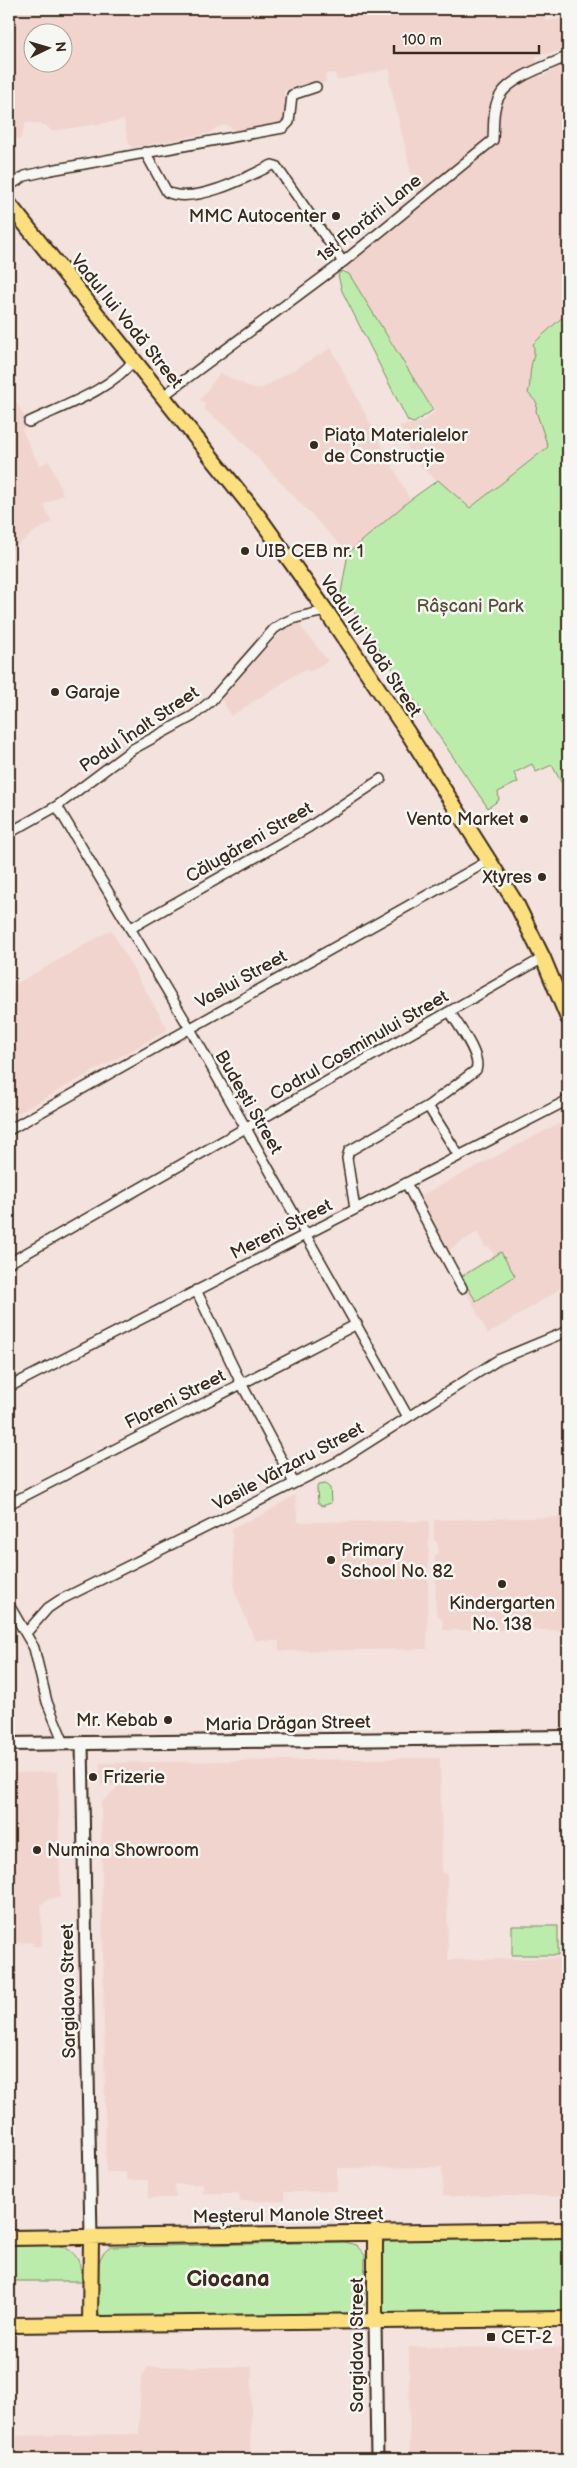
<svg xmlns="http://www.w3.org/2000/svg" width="577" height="2468" viewBox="0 0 577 2468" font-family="'Balsamiq Sans',sans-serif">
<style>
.built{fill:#f1d4ce;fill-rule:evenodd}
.green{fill:#bcecab;stroke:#7c8b64}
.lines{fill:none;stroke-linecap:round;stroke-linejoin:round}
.minor-casing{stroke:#3b2a1e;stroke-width:12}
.tertiary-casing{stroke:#3b2a1e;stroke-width:15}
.secondary-casing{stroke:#3b2a1e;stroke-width:16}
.primary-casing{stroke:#3b2a1e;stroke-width:18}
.minor{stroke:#f6f6f2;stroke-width:9}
.tertiary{stroke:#f6f6f2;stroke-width:11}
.secondary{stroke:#f6f6f2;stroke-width:12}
.primary{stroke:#fce080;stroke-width:14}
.poi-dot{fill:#3b2a1e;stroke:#f6f6f2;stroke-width:2}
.labels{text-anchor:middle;stroke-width:5;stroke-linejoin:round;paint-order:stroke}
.poi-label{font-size:18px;fill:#3b2a1e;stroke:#f6f6f2;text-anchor:start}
.street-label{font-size:18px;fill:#3b2a1e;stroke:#f6f6f2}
.park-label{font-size:18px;fill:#55513a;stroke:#f6f6f2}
.district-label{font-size:22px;font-weight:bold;fill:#3b2a1e;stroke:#f6f6f2}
</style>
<rect width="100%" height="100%" fill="#f3e2dd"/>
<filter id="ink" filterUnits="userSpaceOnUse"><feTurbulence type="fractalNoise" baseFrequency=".02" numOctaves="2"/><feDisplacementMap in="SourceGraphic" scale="10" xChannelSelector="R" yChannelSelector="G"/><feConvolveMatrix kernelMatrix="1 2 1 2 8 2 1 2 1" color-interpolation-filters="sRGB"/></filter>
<g filter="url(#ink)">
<!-- built -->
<path class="built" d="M9,9h535l2,12 22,-3v31l-32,7 1,10 -16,5 -23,20 -7,11 -5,37 -68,62 -29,-122 2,-4 -2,-6 -52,11 -2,-7 -10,1 1,8 -42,8 3,20 -5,14 -36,7 -13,-1 -6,-5 -10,2 -7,6 -78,15 -4,-7 -4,-21 -73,11 -5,-6 -20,-3 -6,18 -11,-4zM32,32h30v30h-30z
M568,60v252l-35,32 3,11 -6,14 2,14 -4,10 9,10 -1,8 12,36 -78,61 -51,-43 -11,-17 -8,-22 23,-4 12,-10 -91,-145 152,-123 2,-12 -2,-7 6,-27 27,-21 15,-1z
M331,348l79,152 -62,53 -112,-118 -32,-26 1,-6 -5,-3 20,-27 34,16 9,-1z
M9,388l16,30 3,8 -6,4 17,36 10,-5 14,33 -19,11 8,17 -17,9 -26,21z
M297,622l31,39 -19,11 -1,-2 -7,1 -70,45 -11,-20 64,-66z
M111,930l56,98 -1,3 -157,87v-130z
M568,1119v165l-80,50 -29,-57 35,-22 -5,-9 -3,2 -9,-16 -30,19 -29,-54z
M295,1495l3,27 131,-1 -2,128 -148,2v-10l-24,-1 -20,-48 -3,-64 30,-13z
M568,1517v113h-125v-9l-7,-9 -1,-55 3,-5v-8l-4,-5v-19z
M440,1758l2,115 5,1 1,86 120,-2v238h-125l-1,-29 -105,1v23l-53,1v9h-44l-1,-8h-36v-9h-28l1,14h-28v-18h-21l-1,-8h-20l-5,-369 19,-18h-19l-1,-22z
M58,1772l2,126h-9l-10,6 1,42h-9l-1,-4 -23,1v-170z
M409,2347l159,1v111h-158z
M148,2367h104l-2,92h-241v-23l130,-2 2,-56z"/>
<!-- green -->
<path class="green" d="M342,271l7,3 84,136 -19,13 -6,-2 -66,-130 -4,-16z
M568,312v483l-16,-30 -16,7 -4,-8 -18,9 4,9 -20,10 1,8 -11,8 -147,-215 7,-40 62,-53 28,-20 32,28 78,-61 -12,-36 1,-8 -9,-10c3,-9 1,-16 3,-25 1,-10 5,-13 2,-24z
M501,1252l14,24 -39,25 -15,-24z
M325,1484l5,4 1,15 -9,3 -4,-3 -1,-15 1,-3z
M512,1926h46v29h-46z
M568,2238v73l-182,2 -5,-2 -1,-65 6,-5z
M344,2242l12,3 9,10 -1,54 -4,5 -256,2 -4,-1 -3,-6c0,-19 -6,-51 14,-62z
M57,2245c20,5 24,17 25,36h-73v-35z"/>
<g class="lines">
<!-- minor casing -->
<g class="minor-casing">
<path id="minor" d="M145,152l22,40c27,13 79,-14 105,-27l4,1 67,96
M9,186l16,-10 26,-6 232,-42 6,-6 3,-27 24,-8
M163,396l180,-134 150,-122c1,-14 -1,-34 8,-46 12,-18 47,-28 67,-38
M29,422c36,-17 80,-31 105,-62
M57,806l132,221 219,390
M9,833l48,-27 76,-57 60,-33 18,-15 63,-72c16,-12 33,-14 52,-18
M131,928l178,-101 72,-48
M450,1012c8,13 32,44 26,58l-48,36 31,50
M9,1130l481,-270
M406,1183l56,105
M355,1209l-8,-51 2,-7 79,-45
M9,1263l534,-305
M196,1290l45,93 53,100
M9,1387l559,-287
M9,1504l348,-180
M9,1605l25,43 13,54 17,41
M26,1633l22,-25 12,-8 279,-139 159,-101 70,-29"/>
</g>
<!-- tertiary casing -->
<g class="tertiary-casing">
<path id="tertiary" d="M82,1743l9,495
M375,2321l2,138"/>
</g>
<!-- secondary casing -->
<g class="secondary-casing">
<path id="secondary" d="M9,1744l559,-7"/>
</g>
<!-- primary casing -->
<g class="primary-casing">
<path id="primary" d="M9,204l247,309 70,98 82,122 109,172 26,53 25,60
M375,2231v90
M9,2238l559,-8
M90,2324l1,-86
M9,2325l559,-6"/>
</g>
<!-- minor -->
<use href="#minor" class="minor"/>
<!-- tertiary -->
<use href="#tertiary" class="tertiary"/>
<!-- secondary -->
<use href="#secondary" class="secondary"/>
<!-- primary -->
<use href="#primary" class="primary"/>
</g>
</g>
<!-- markers -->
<g class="poi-dot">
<circle cx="336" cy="216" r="5"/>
<circle cx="314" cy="445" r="5"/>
<circle cx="245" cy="551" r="5"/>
<circle cx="55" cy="692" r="5"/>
<circle cx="524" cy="819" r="5"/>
<circle cx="542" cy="877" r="5"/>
<circle cx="331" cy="1560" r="5"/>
<circle cx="502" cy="1584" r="5"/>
<circle cx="168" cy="1720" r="5"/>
<circle cx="93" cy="1777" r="5"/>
<circle cx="37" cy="1850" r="5"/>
<rect x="486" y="2332" width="10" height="10" rx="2.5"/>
</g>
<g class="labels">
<!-- poi labels -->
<g class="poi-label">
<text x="326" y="222" text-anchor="end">MMC Autocenter</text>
<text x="324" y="441">Piața Materialelor<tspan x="324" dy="21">de Construcție</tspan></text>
<text x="255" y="557">UIB CEB nr. 1</text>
<text x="65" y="698">Garaje</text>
<text x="514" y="825" text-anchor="end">Vento Market</text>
<text x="532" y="883" text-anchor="end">Xtyres</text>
<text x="341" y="1556">Primary<tspan x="341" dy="21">School No. 82</tspan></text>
<text x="502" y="1609" text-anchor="middle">Kindergarten<tspan x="502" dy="21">No. 138</tspan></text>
<text x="158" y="1726" text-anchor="end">Mr. Kebab</text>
<text x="103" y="1783">Frizerie</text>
<text x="47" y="1856">Numina Showroom</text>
<text x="501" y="2343">CET-2</text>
</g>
<!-- street labels -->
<g class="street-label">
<text transform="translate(369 218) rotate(-39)" y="6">1st Florării Lane</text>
<text transform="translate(127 321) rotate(51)" y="6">Vadul lui Vodă Street</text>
<text transform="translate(371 646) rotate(56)" y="6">Vadul lui Vodă Street</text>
<text transform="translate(139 729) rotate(-34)" y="6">Podul Înalt Street</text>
<text transform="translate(249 842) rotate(-30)" y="6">Călugăreni Street</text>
<text transform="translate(241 979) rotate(-29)" y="6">Vaslui Street</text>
<text transform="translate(359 1045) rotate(-30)" y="6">Codrul Cosminului Street</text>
<text transform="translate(249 1102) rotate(60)" y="6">Budești Street</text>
<text transform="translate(281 1229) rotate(-27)" y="6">Mereni Street</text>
<text transform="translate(175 1399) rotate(-27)" y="6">Floreni Street</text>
<text transform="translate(288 1466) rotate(-28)" y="6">Vasile Vărzaru Street</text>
<text transform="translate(288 1723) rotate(-1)" y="6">Maria Drăgan Street</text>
<text transform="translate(68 1991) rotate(-91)" y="6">Sargidava Street</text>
<text transform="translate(288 2215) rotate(-1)" y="6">Meșterul Manole Street</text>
<text transform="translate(357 2345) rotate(-90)" y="6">Sargidava Street</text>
</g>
<!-- park labels -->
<g class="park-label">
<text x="470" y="612">Râșcani Park</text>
</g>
<!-- district labels -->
<g class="district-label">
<text x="228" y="2286">Ciocana</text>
</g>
</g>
<!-- margin -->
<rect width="577" height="2468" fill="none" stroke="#f6f6f2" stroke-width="30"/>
<rect x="15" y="15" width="547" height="2438" fill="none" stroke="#3b2a1e" stroke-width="2" filter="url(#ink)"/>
<!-- north arrow -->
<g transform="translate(48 48) rotate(85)"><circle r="24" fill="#f6f6f2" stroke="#aba49d"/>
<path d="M0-4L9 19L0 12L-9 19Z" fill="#3b2a1e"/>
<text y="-8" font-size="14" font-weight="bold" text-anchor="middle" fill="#3b2a1e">N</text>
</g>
<!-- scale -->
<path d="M394 45v8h145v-8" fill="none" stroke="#3b2a1e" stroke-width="2.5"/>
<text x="402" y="45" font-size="15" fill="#3b2a1e" stroke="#f6f6f2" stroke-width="4" paint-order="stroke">100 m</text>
</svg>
